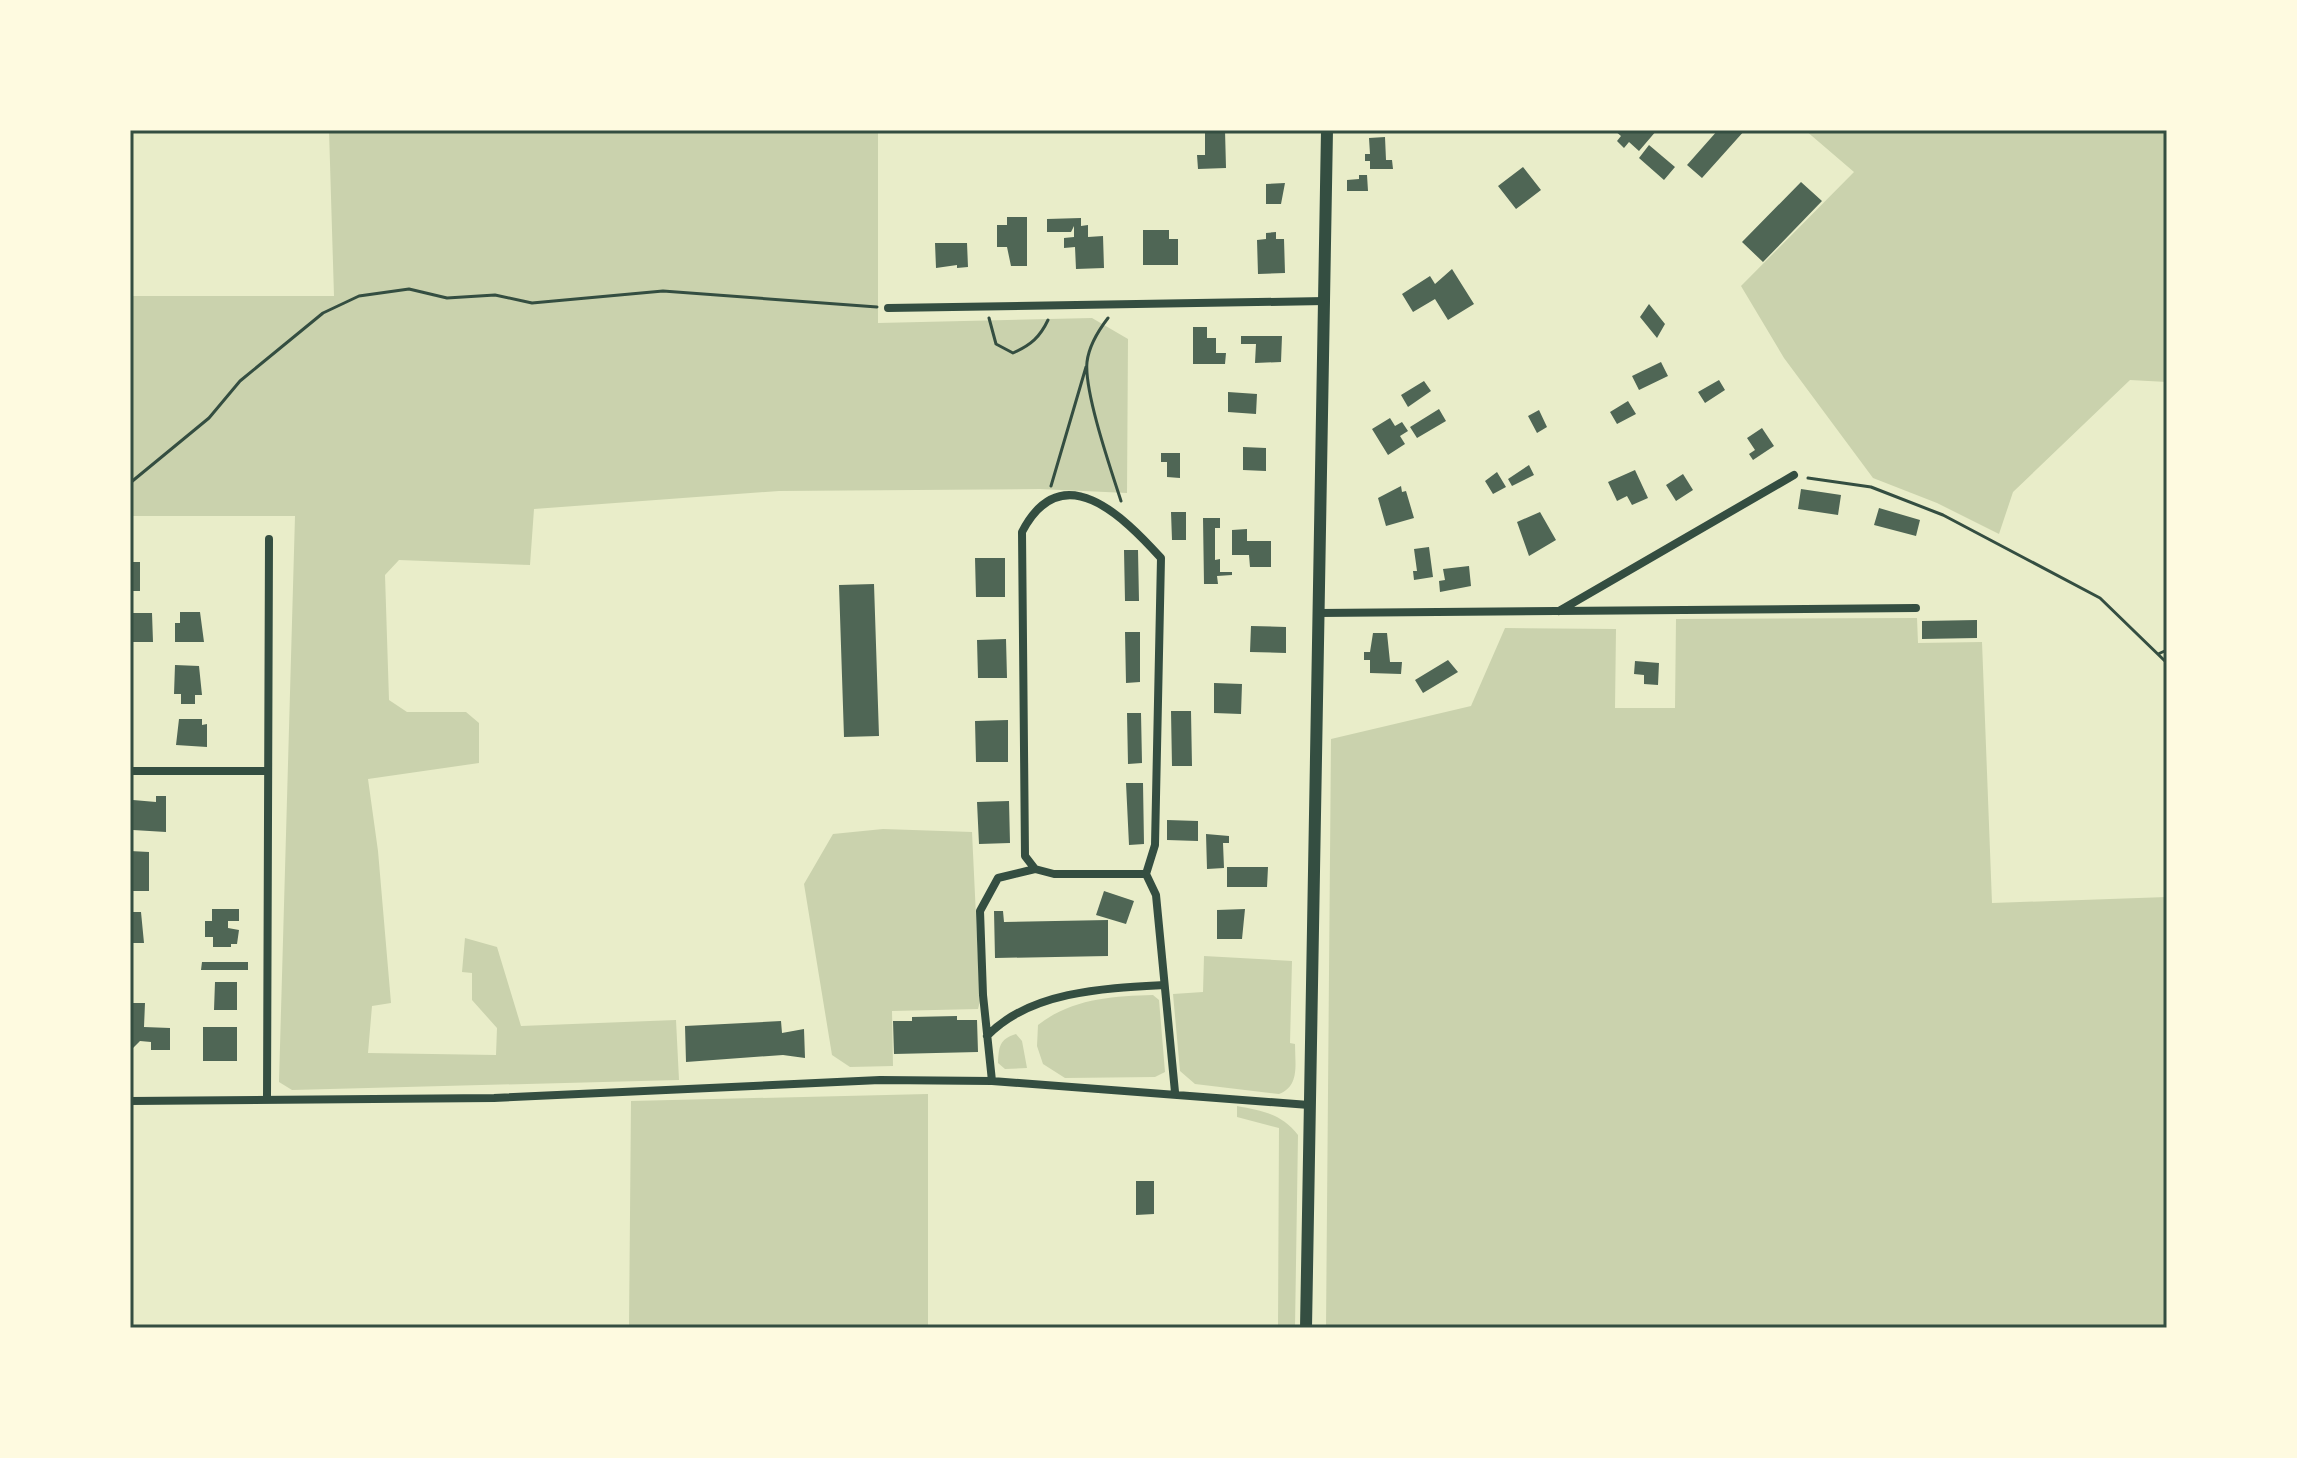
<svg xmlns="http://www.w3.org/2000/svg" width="2297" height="1458" viewBox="0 0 2297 1458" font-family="'Archivo Narrow',sans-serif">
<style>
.green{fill:#cad2ad}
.building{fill:#4f6655}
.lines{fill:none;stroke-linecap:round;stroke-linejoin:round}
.path{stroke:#344e41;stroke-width:3}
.minor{stroke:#344e41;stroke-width:8}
.tertiary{stroke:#344e41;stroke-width:12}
.neatline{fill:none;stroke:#344e41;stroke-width:3}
</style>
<rect width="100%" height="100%" fill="#e9edc9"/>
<!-- green -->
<path class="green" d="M329,130h549v193l214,-5 36,21 -1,154 -87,-4 -261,2 -245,18 -4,56 -131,-5 -14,15 4,125 18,12h59l13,11v40l-111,16 10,72 13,152 -19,3 -4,47 128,2 1,-27 -25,-28v-27l-10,-1 3,-34 32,9 24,79 155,-6 3,60 -387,10 -13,-8 16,-566h-165v-220h204z
M1805,130h362v252l-37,-2 -117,112 -14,42 -62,-31 -64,-25 -89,-120 -43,-72 113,-114z
M1917,618l1,25 64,-1 10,261 175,-6v431h-841l5,-589 140,-33 34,-78 111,1 -1,79h60l1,-89z
M883,829l89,3 8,169 -2,8 -86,2 1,55 -43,1 -18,-12 -28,-171 29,-50z
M1204,956l88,5 -2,82 5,1c0,20 5,42 -16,50l-84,-10 -15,-13 -7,-77 30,-2z
M1153,995l6,5 6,72 -10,5 -90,1 -22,-14 -6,-18 1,-21c33,-26 74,-29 115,-30z
M1016,1034l6,7 5,27 -22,1 -7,-6c1,-16 1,-24 18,-29z
M928,1094v234h-299l2,-227z
M1237,1106c25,5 44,7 61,29l-3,193h-17l1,-200 -42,-11z"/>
<!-- building -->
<path class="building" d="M1205,130h20l1,38 -28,1 -1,-14h8z
M1614,130h43l-18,21 -10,-9 -5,6 -7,-7 4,-5z
M1718,130h27l-43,48 -15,-13z
M1385,137l1,23h6l1,9h-23v-8h-5v-7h5l-1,-16z
M1649,145l26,22 -11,13 -25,-22z
M1523,167l18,23 -25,19 -18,-23z
M1359,175h8l1,16h-21v-11l12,-1z
M1801,182l21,19 -59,61 -21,-20z
M1285,183l-4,21h-15v-20z
M1007,217h20v49h-16l-4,-19h-10v-22h10z
M1081,218v8l7,-1v12l15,-1 1,32 -28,1 -1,-22 -11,1v-10l10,-1v-11l-3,6h-24v-13z
M1143,230h26v9h9v26h-35z
M1276,232v7h8l1,34 -27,1 -1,-34 9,-1v-6z
M935,243h32l1,24 -11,1v-3l-21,3z
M1452,269l22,35 -26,16 -13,-21 -22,13 -11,-18 28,-18 5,8z
M1649,304l16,20 -8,14 -17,-21z
M1193,327h14v11h9v15h10l-1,11h-32z
M1241,336h41l-1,26 -26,1 1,-19h-15z
M1661,362l7,14 -29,14 -7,-14z
M1719,380l6,10 -20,13 -7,-11z
M1424,381l7,10 -23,16 -7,-12z
M1228,392l29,2 -1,20 -28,-2z
M1628,401l8,13 -19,10 -7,-12z
M1439,409l7,12 -29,17 -7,-11z
M1539,410l8,17 -10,6 -9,-17z
M1390,418l5,8 7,-4 6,9 -8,5 5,8 -17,11 -16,-26z
M1762,428l12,18 -21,14 -4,-6 6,-4 -8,-12z
M1243,447l23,1v23l-23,-1z
M1161,453h19v25l-13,-1v-15h-6z
M1529,465l5,10 -22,11 -4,-7z
M1635,470l13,28 -16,7 -5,-9 -10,5 -9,-19z
M1497,472l9,15 -13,7 -8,-13z
M1683,474l10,16 -17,11 -10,-16z
M1401,486l1,6 4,-1 8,27 -28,8 -8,-28z
M1801,489l40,6 -3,20 -40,-6z
M1879,508l41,12 -4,16 -42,-11z
M1171,512h15v28h-14z
M1540,512l16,28 -27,16 -12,-34z
M1203,518h17v10h-5v32l5,-1v13h12v3l-15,1 1,8h-14z
M1247,529v12h24v26h-21l-1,-12h-17v-25z
M1429,547l4,30 -19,3 -1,-9h4l-3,-22z
M1124,550h14l1,51h-14z
M975,558h30v39h-29z
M130,562h10v29h-10z
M1469,566l2,20 -31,6 -1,-11 6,-1 -2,-11z
M874,584l5,152 -35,1 -5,-152z
M180,612h20l4,30h-29v-19h5z
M130,613h22l1,29h-21z
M1977,620v18l-55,1v-18z
M1251,626l35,1v26l-36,-1z
M1125,632h15v50l-14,1z
M1373,633h14l3,29h12l-1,12 -31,-1v-13h-6v-8h6z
M1006,639l1,39h-29l-1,-38z
M1448,660l10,12 -35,21 -8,-13z
M1635,661l24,2 -1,22 -14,-1v-9l-10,-1z
M175,665l24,1 3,29h-7v9h-14v-10h-7z
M1214,683l28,1 -1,30 -27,-1z
M1171,711h20l1,55h-20z
M1127,713h14l1,50 -14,1z
M179,719h23v6l5,-1v23l-31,-2z
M1008,720v42h-32l-1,-41z
M1126,783h17l1,61 -15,1z
M156,796h10v36l-33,-2v-30l23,2z
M1009,801l1,42 -31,1 -2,-42z
M1167,820l31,1v20l-31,-1z
M1206,834l23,2v7h-6l1,25 -17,1z
M130,851l19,1v39h-19z
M1227,867h41l-1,20h-40z
M1104,891l30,10 -8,23 -30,-9z
M212,909h27v12h-11v7l11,2 -2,14h-6v3h-18v-10h-8v-16h7z
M1245,909l-3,30h-25v-29z
M994,911h9l1,11 104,-2v36l-113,2z
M130,912h11l3,31h-14z
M202,962h46v8h-47z
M215,982h22v28h-23z
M130,1003h15l-1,24 26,1v22h-19v-8l-11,-1 -10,10z
M957,1016v4h20l1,32 -84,2 -1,-33h19v-4z
M781,1021l1,12 22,-4 1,29 -22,-3 -97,7 -1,-36z
M203,1027h34v34h-34z
M1136,1181h18v33l-18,1z"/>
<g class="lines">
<!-- path -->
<path class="path" d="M989,318l7,26 17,9c18,-8 27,-16 35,-33
M1108,318c-10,13 -19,27 -21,44 -3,30 24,108 34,139
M1808,478l63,9 72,28 157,83 67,65
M130,483l79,-65 31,-37 83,-68 36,-17 50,-7 38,9 48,-3 37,8 131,-12 214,16
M1051,486l35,-119
M2158,654l9,-4"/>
<!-- minor -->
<path class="minor" d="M888,308l437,-7
M1559,611l235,-136
M1319,613l597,-5
M130,771h138
M1146,874h-92l-19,-5 -10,-13 -3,-324c40,-77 101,-16 139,26l-6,287 -9,29 10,21 19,197
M987,1036c43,-45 119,-48 177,-51
M992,1081l-9,-86 -3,-84 18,-33 37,-9
M267,1100l2,-561
M130,1101l364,-3 386,-18 112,1 317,24"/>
<!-- tertiary -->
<path class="tertiary" d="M1306,1328l21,-1198"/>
</g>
<!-- border -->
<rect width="2297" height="1458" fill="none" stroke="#fefae0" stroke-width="264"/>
<rect x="132" y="132" width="2033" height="1194" class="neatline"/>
</svg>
